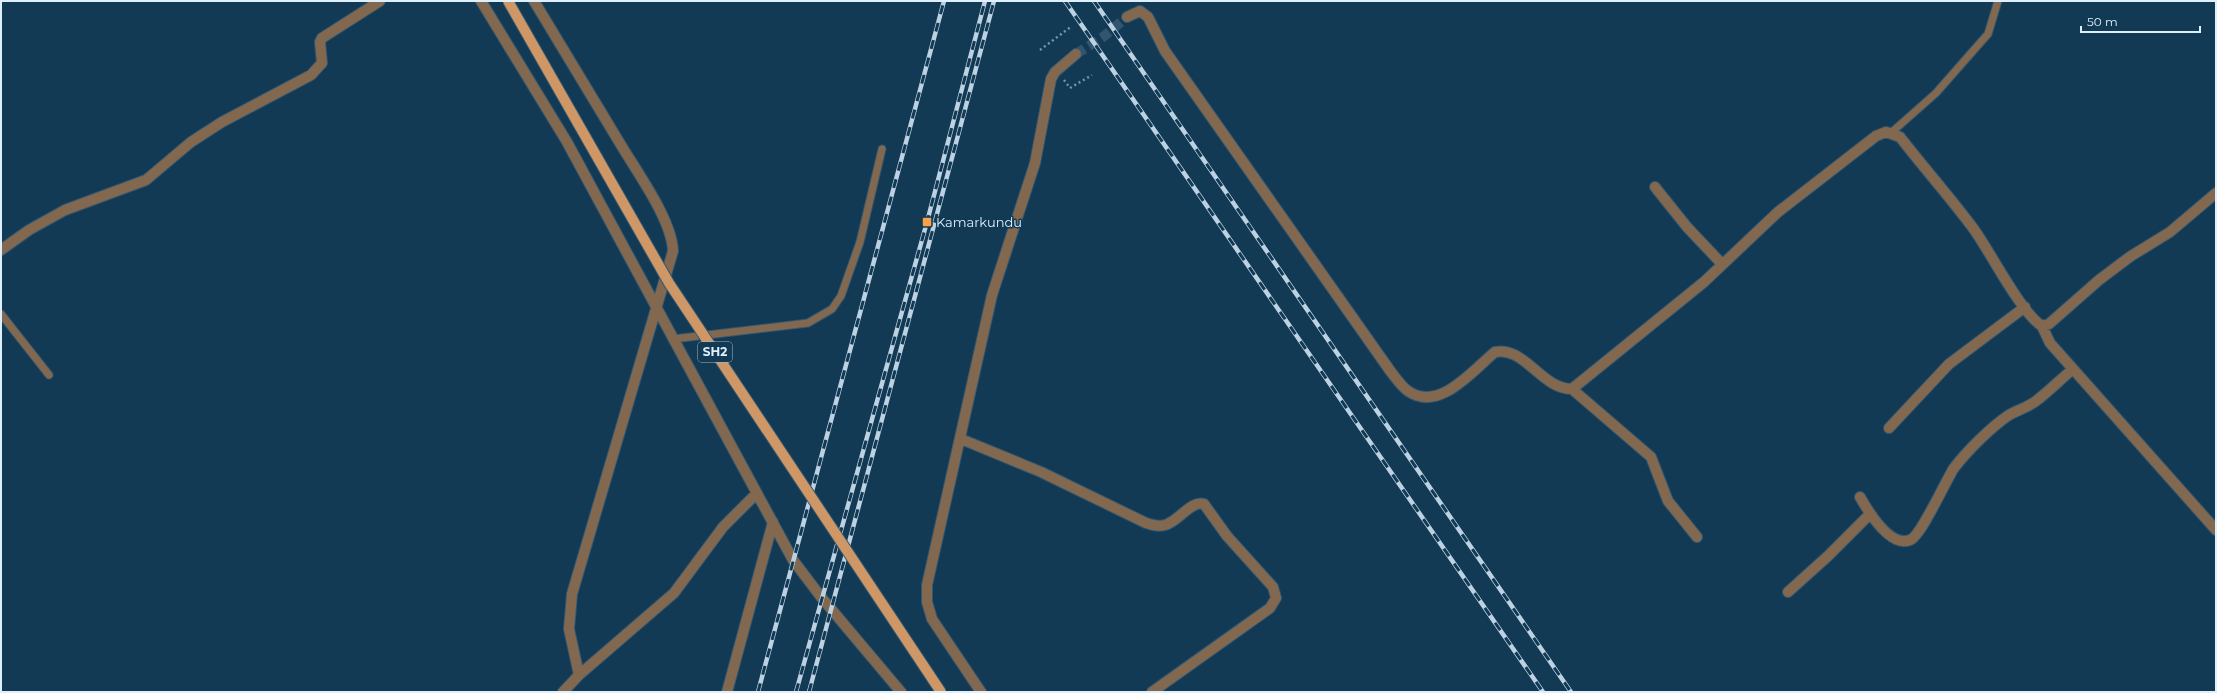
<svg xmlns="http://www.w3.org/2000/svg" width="2217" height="693" viewBox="0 0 2217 693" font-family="Montserrat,sans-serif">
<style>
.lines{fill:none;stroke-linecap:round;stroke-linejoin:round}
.minor-tunnel{stroke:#31556e;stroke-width:10;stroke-dasharray:10 5;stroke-linecap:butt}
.service-casing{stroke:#335770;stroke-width:9}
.minor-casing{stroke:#335770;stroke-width:12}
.path{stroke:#7693a7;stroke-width:2.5;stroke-dasharray:2 3;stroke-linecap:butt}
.service{stroke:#836850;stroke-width:7}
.minor{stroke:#836850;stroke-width:10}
.rail-casing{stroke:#bcd1e1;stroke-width:4.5}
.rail{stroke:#123a55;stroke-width:3;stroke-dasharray:9;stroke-linecap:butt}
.primary-bridge-casing{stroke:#335770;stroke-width:12;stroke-linecap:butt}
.primary-bridge{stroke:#cf9765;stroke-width:10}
.poi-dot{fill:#f8a14a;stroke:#123a55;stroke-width:1.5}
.labels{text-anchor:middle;stroke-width:3;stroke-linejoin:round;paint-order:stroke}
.shield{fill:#123a55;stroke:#a1b9cb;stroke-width:1}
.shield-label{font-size:12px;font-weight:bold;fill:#deeffd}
.poi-label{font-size:13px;fill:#deeffd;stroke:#123a55;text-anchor:start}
</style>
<rect width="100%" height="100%" fill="#123a55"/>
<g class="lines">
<!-- minor-tunnel -->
<path class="minor-tunnel" d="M1076,54l27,-17 24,-20"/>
<!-- service casing -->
<g class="service-casing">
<path id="service" d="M1892,132l44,-39 44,-50 8,-9 10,-33
M1,314l48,61
M673,339l135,-16 24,-14 9,-13 19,-54 22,-93"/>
</g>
<!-- minor casing -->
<g class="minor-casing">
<path id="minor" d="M481,1l86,141 226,418 28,37 80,95
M534,1c29,48 58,96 87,144 16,27 51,75 52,106l-101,343 -3,35 10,46
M1127,17l13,-6 8,6 17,34 226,321c5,6 10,14 17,19 31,22 65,-21 87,-39 30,-6 46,37 77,37l132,-107 74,-70 98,-76 10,-4 14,5c24,31 50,60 73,91 17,23 48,85 69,98l7,-2 50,-44 32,-24 39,-24 46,-39
M1655,187l32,40 35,37
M1,250l28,-20 36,-20 81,-30 45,-38 31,-20 89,-47 11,-12 -2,-21 2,-4 58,-37
M2042,326l8,17 166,187
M1572,389l79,68 17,44 29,36
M1889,428l60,-64 76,-57
M961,439l80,33 105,51c7,2 12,4 19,2 13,-3 26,-25 39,-21l23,32 46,51 3,11 -6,10 -118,84
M1860,497c8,14 30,51 50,43 11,-4 35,-58 44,-72 13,-17 37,-41 55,-53 9,-5 19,-8 27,-14 13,-10 25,-22 37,-32
M1788,592l40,-36 42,-42
M563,692l16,-17 95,-82 49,-66 34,-34
M727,692l46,-170
M981,692l-49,-73 -5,-17v-17l65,-290 43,-132 16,-84 4,-7 21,-18"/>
</g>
<!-- path -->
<path class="path" d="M1040,50l32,-24
M1064,80l6,8 22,-13"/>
<!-- service -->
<use href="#service" class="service"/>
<!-- minor -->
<use href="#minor" class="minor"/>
<!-- rail casing -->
<g class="rail-casing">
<path id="rail" d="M1065,1l478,691
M1094,1l477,691
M758,692l186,-691
M796,692l131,-470 58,-221
M809,692l185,-691"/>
</g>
<!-- rail -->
<use href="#rail" class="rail"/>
<!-- primary-bridge casing -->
<g class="primary-bridge-casing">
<path id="primary-bridge" d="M508,1l161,282 272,409"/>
</g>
<!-- primary-bridge -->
<use href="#primary-bridge" class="primary-bridge"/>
</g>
<!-- markers -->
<rect class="poi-dot" x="922" y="217" width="10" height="10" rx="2"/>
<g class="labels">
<!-- shield labels -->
<rect class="shield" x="698" y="342" width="34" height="20" rx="3"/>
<g class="shield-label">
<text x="715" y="356">SH2</text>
</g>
<!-- poi labels -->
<g class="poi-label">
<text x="936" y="227">Kamarkundu</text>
</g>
</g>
<!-- border -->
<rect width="2217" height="693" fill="none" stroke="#deeffd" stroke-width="4"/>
<!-- scale -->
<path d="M2081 26v6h119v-6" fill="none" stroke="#deeffd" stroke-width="2"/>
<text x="2087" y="26" font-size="12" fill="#deeffd" stroke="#123a55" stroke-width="3" paint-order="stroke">50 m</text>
</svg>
